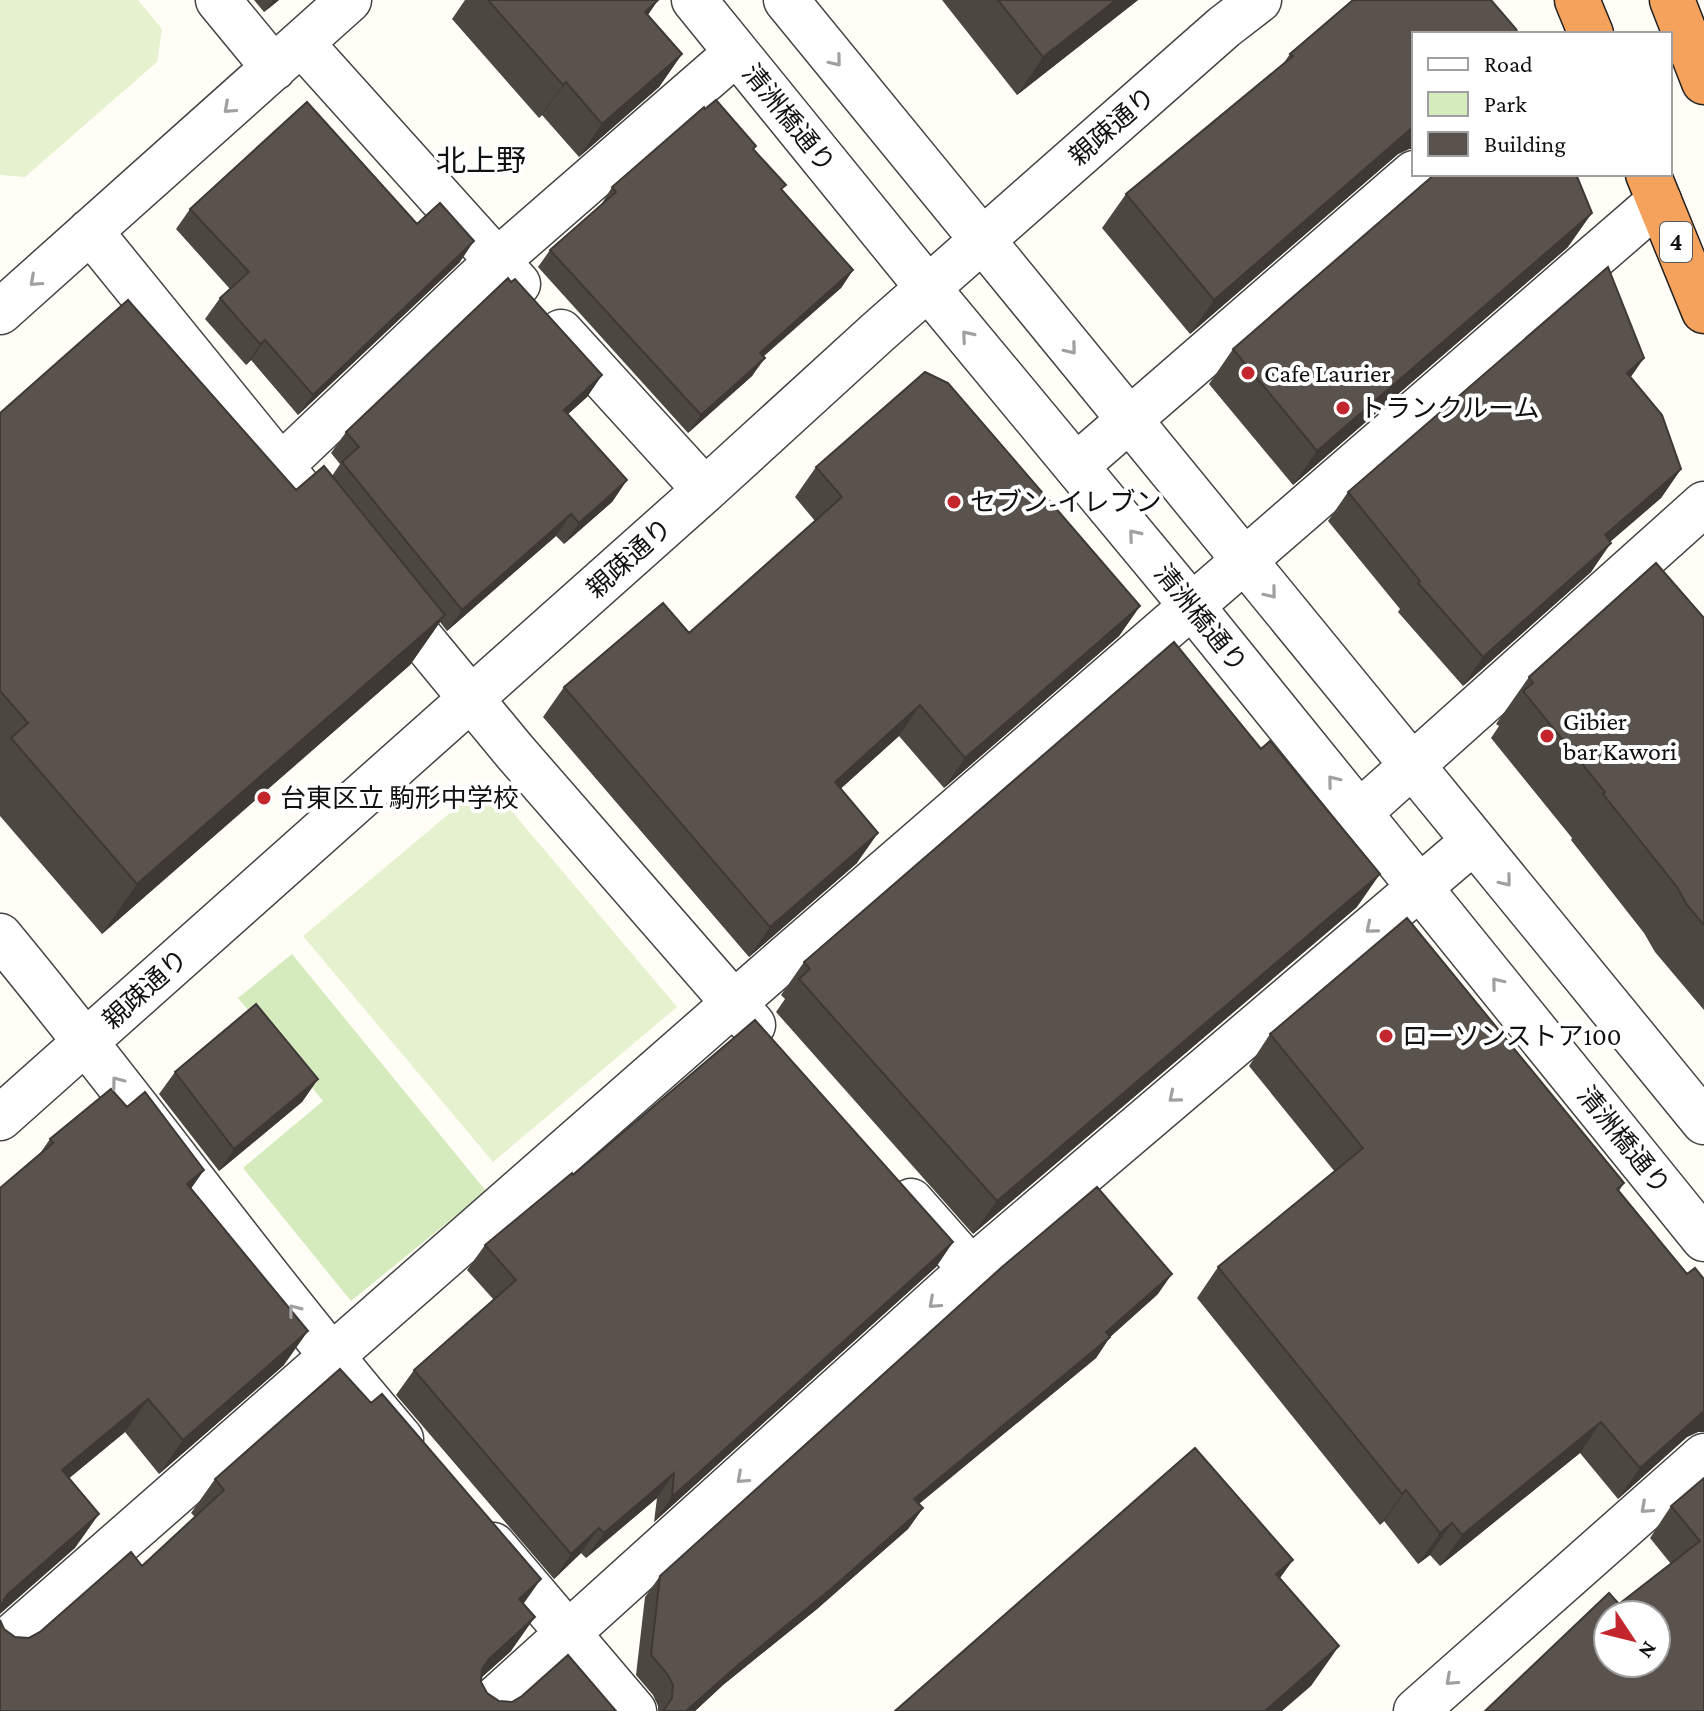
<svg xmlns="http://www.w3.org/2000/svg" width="1704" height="1711" viewBox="0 0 1704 1711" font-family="'Crimson Pro','Noto Sans JP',serif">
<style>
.green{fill:#d5ebbd}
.pitch{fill:#e6f2cf}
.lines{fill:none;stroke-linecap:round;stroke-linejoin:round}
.minor-casing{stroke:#444;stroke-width:47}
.highway-casing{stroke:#222;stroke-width:47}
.minor{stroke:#fff;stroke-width:44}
.highway{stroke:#f5a25d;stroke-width:44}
.wall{fill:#4d4742}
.shaded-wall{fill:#3f3936}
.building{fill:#5a524d;stroke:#3f3936;stroke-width:2;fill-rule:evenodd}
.oneway{stroke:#a0a0a0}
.poi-dot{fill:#c4262e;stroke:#fff;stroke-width:3}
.labels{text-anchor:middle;stroke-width:8;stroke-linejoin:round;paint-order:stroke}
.shield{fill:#fff;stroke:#585858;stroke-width:2}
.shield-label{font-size:24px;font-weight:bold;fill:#111}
.street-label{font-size:26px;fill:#111;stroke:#fff}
.poi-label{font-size:26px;fill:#111;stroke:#fff;text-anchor:start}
.quarter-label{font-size:30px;fill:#111;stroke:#fff}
</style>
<rect width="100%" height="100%" fill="#fffdf5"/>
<!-- green -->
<path class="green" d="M292,954l194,237 -135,110 -108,-133 80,-67 -85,-103z"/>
<!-- pitch -->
<path class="pitch" d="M0,0h138l24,29 -5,33 -132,115 -25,-2z
M487,782l190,225 -184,155 -190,-226z"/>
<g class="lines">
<!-- minor casing -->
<g class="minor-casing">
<path id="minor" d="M218,0l56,68
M694,0l234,288 263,317 513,634
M786,0l918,1122
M301,43l217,241
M90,231l246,303
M0,312l349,-312
M561,332l144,158
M281,466l216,-205 239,-208
M1076,466l338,-293
M387,597l128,155 238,273
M1359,813l345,-309
M0,936c137,165 261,340 401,503
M0,1118l705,-628 173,-158 346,-305 35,-27
M911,1201l60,68
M493,1545l141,166
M0,1647l766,-672 893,-774
M482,1711l489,-442 503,-428
M1416,1711l288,-255"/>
</g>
<!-- highway casing -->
<g class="highway-casing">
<path id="highway" d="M1577,0l14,34
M1672,0l32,82
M1648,174l56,137"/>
</g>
<!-- minor -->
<use href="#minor" class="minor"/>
<!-- highway -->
<use href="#highway" class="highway"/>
</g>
<!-- wall -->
<path class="wall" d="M254,0h25l-15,12z
M465,0h193l-10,15 34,39 -23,33 -80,70 -37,-42 -3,3 -87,-99z
M942,0h196l-121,95z
M1290,54l119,95 -11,5 -208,180 -88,-106 24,-34 157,-130z
M754,149l28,41 71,80 -12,18 -78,69 -11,19 -64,57 -150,-166 12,-17 51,-45 11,-18z
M190,209l227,15 43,38 -162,153 -47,-55 -5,5 -41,-46 15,-21 10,-9 -54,-60z
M1568,247l-275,238 -84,-101 24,-35z
M602,375l-15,22 -19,17 59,66 -15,22 -48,42 -8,-8 -109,95 -7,-9 -30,43 -308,269 -102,-118v-403l296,77 36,-14 8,-12 -9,-11 15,-21z
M816,467l324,139 -21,30 -175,152 -45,-52 -59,53 17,74 -108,94 -206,-240 21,-30 125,-54 126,-112 -20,-24z
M1681,469l-20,29 -51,44 -19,30 -128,114 -65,-74 2,-3 -72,-88 20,-29z
M1704,618v392l-49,-58 -11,-19 -73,-93 1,-2 -81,-100 8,-12 -3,-2 33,-47z
M1357,907l-384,327 -197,-222 9,-13 -4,-4 23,-33z
M1270,1034l354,149 -5,8 79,241 -11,5 -69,62 -38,-46 -140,113 -10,-11 -12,9 -34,-43 -4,4 -183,-227 21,-31 117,-95 -86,-106z
M175,1072l143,7 -16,23 -83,69 -60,-77z
M127,1107l77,63 -13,18 93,177 -125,109 -34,-42 -56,46 6,70 -36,-393 11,-16z
M573,1175l380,67 -17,25 -282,255 3,-24 -71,60 -5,-5 -27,26 -158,-184 18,-25 80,-70 -27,-30 18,-25z
M1158,1294l-48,43 -14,21 -177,146 4,4 -15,21 -91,80 -94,76 -28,26h-37v-5l-5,-11 -17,-20 9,-78 15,-21z
M1704,1478v233l-85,-107 52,-40 -21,-26 21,-32z
M215,1479l308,125 -12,47 -30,27v4l6,11 12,8 -499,10 4,-82 11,8 14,1 11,-6 102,-66 53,-49 -4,-4z"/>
<!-- shaded-wall -->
<path class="shaded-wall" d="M273,0h6l-15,12z
M658,0l-23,33 10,-21z
M1116,0h22l-121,95 26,-38z
M682,54l-23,33 -80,70 23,-33z
M566,82l-24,33 -3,3 24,-33z
M1414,126v23h-5l-11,5 -208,180 24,-34z
M1592,213l-24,34 -275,238 24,-34z
M474,241l-14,21 -162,153 15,-20z
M853,270l-12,18 -94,82 13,-17z
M265,340l-14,20 -5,5 14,-21z
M765,358l-13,18 -64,57 13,-18z
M1644,358l-20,29 3,-14z
M602,375l-15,22 -38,34 15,-21z
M1681,469l-20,29 -77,66 21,-29z
M627,480l-15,22 -48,42 15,-21z
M571,514l-15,22 -109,95 15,-21z
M1611,543l-20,29 -128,114 20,-29z
M1140,606l-21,30 -175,152 21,-30z
M445,615l-35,50 -308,269 35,-50z
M920,705l-21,31 -85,77 21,-31z
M878,833l-21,30 -108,94 21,-30z
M1380,874l-23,33 -384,327 24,-33z
M318,1079l-16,23 -83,69 15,-22z
M204,1170l-23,33 6,-19z
M953,1242l-17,25 -282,255 18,-25z
M1172,1274l-14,20 -58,52 10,-9 -14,21 -196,161 14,-20z
M308,1331l-24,34 -125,109 24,-34z
M148,1399l-23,33 -87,72 24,-34z
M1704,1411v21h-6l-11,5 -69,62 22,-31z
M1601,1422l-21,31 -140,113 22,-31z
M674,1473l-17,25 -71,60 18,-25z
M1406,1490l-22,31 -4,4 22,-31z
M923,1508l-15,21 -91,80 -94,76 -28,26h-9l52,-46z
M99,1514l-24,34 -75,66v-10l7,-9z
M1452,1523l-22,32 -12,9 22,-31z
M599,1528l-18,25 -27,26 17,-25z
M1293,1560l-28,39 11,-25z
M541,1579l-24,34 2,-14z
M535,1617l-24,34 -46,41 24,-33z
M1339,1646l-28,40 -29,25h-17z"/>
<!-- building -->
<path class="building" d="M488,0h170l-13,12 37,42 -80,70 -36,-42 -3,3z
M998,0h118l-73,57z
M1353,0h138l25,29 2,5h-104v92l-200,174 -88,-106 167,-138 -3,-2z
M716,100l40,46 -3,3 33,36 -5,4 72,81 -93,83 5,5 -64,57 -151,-165 66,-58 -4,-5 92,-80 1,2z
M307,102l110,122 23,-21 34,38 -161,154 -48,-55 -5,4 -40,-46 29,-26 -59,-63z
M1435,174h141l16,39 -275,238 -84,-102z
M1608,267l36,91 -17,15 35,42 19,54 -76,66 6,8 -128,114 -65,-74 2,-2 -72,-89z
M508,278l3,4 4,-3 87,96 -38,35 63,70 -48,43 -8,-9 -109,96 -120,-148 17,-15 -13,-15z
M128,300l168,190 28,-24 121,149 -308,269 -126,-146 17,-15 -28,-32v-278z
M925,372l23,11 192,223 -175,152 -45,-53 -85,77 43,51 -108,94 -206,-240 99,-84 26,30 153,-136 -26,-30z
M1656,563l48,55v307l-17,-20 -10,-18 -74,-93 2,-2 -82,-101 10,-8 -4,-6z
M1174,642l87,107 9,-8 110,133 -383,327 -198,-222 11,-10 -6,-7z
M1407,918l217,265 -7,6 70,85 8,-6 9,11v132l-64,57 -39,-46 -139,113 -10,-12 -12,10 -34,-43 -4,4 -184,-227 145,-119 -93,-114z
M256,1004l62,75 -84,70 -59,-77z
M755,1020l198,222 -281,255 2,-24 -70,60 -5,-5 -28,26 -157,-184 102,-90 -31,-35 87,-72 1,2z
M111,1089l16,18 18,-15 59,78 -17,14 121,147 -125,109 -35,-41 -86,71 37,44 -92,81 -7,12v-419l53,-45 -3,-4z
M1097,1187l75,87 -66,58 4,5 -196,162 9,9 -91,80 -94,77 -52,46h-24l2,-1 8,-12 1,-13 -5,-10 -17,-20 9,-79 342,-309z
M340,1369l31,34 11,-9 159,185 -22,20 16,18 -46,42 -7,10 -1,13 6,11 12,8 13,1 10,-6 46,-41 48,56h-616v-91l4,9 11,8 14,1 11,-6 91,-80 11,14 82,-76 -9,-11z
M1195,1448l98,112 -17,14 63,72 -74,65h-370z
M1704,1478v233h-219l124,-118 10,11 81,-63 -29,-35zM1608,1615h48v48h-48z"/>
<!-- one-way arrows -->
<defs><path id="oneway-chevron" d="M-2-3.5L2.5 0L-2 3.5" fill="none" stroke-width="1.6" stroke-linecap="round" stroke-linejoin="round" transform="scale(2)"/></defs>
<g class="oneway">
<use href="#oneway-chevron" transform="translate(836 61) rotate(51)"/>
<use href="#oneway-chevron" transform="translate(229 108) rotate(138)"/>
<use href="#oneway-chevron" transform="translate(35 281) rotate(138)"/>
<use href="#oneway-chevron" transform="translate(967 336) rotate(-130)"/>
<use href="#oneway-chevron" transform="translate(1071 349) rotate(51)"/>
<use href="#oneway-chevron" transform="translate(1134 535) rotate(-130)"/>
<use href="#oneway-chevron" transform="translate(1271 593) rotate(51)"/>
<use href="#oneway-chevron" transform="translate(1333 781) rotate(-129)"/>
<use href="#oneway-chevron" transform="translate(1506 881) rotate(51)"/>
<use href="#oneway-chevron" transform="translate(1371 928) rotate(140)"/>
<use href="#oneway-chevron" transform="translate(1497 983) rotate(-129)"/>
<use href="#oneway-chevron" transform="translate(117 1082) rotate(-127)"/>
<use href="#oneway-chevron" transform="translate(1174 1097) rotate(140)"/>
<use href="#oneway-chevron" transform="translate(934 1303) rotate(138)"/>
<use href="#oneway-chevron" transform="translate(294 1310) rotate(-128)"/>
<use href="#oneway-chevron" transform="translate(742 1478) rotate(138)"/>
<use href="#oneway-chevron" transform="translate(1646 1508) rotate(138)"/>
<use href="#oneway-chevron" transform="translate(1451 1680) rotate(138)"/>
</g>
<!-- markers -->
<g class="poi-dot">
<circle cx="1248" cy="373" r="8"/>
<circle cx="1343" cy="408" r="8"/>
<circle cx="954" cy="502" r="8"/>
<circle cx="1547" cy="736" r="8"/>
<circle cx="264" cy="798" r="8"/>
<circle cx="1386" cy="1036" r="8"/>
</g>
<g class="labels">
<!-- shield labels -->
<rect class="shield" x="1660" y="222" width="32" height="40" rx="6"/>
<g class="shield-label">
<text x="1676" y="250">4</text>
</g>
<!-- street labels -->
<g class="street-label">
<text transform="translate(789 118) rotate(51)" y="9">清洲橋通り</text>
<text transform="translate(1112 126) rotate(-41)" y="9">親疎通り</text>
<text transform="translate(629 558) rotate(-42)" y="9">親疎通り</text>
<text transform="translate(1201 618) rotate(51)" y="9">清洲橋通り</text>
<text transform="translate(145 989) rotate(-42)" y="9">親疎通り</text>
<text transform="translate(1624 1140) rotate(51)" y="9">清洲橋通り</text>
</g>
<!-- poi labels -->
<g class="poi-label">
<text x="1264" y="382">Cafe Laurier</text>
<text x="1359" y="417">トランクルーム</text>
<text x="970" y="511">セブン-イレブン</text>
<text x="1563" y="730">Gibier<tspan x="1563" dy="30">bar Kawori</tspan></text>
<text x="280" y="807">台東区立 駒形中学校</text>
<text x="1402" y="1045">ローソンストア100</text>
</g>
<!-- quarter labels -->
<g class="quarter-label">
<text x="481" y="171">北上野</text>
</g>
</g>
<!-- legend -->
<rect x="1412" y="32" width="260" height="144" fill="#ffffff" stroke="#a0a0a0" stroke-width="2"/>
<rect x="1428" y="58" width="40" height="12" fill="#ffffff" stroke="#a0a0a0" stroke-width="2"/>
<text x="1484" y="72" font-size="24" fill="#111111">Road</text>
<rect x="1428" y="92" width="40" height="24" fill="#d5ebbd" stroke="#a0a0a0" stroke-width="2"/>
<text x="1484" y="112" font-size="24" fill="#111111">Park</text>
<rect x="1428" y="132" width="40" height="24" fill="#5a524d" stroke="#a0a0a0" stroke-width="2"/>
<text x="1484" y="152" font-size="24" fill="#111111">Building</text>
<!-- north arrow -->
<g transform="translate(1632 1639) rotate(125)"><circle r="38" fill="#ffffff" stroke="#a0a0a0" stroke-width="2"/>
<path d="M0-6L14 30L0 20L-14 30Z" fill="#c4262e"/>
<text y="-12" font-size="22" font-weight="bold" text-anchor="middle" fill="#111111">N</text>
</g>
</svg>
